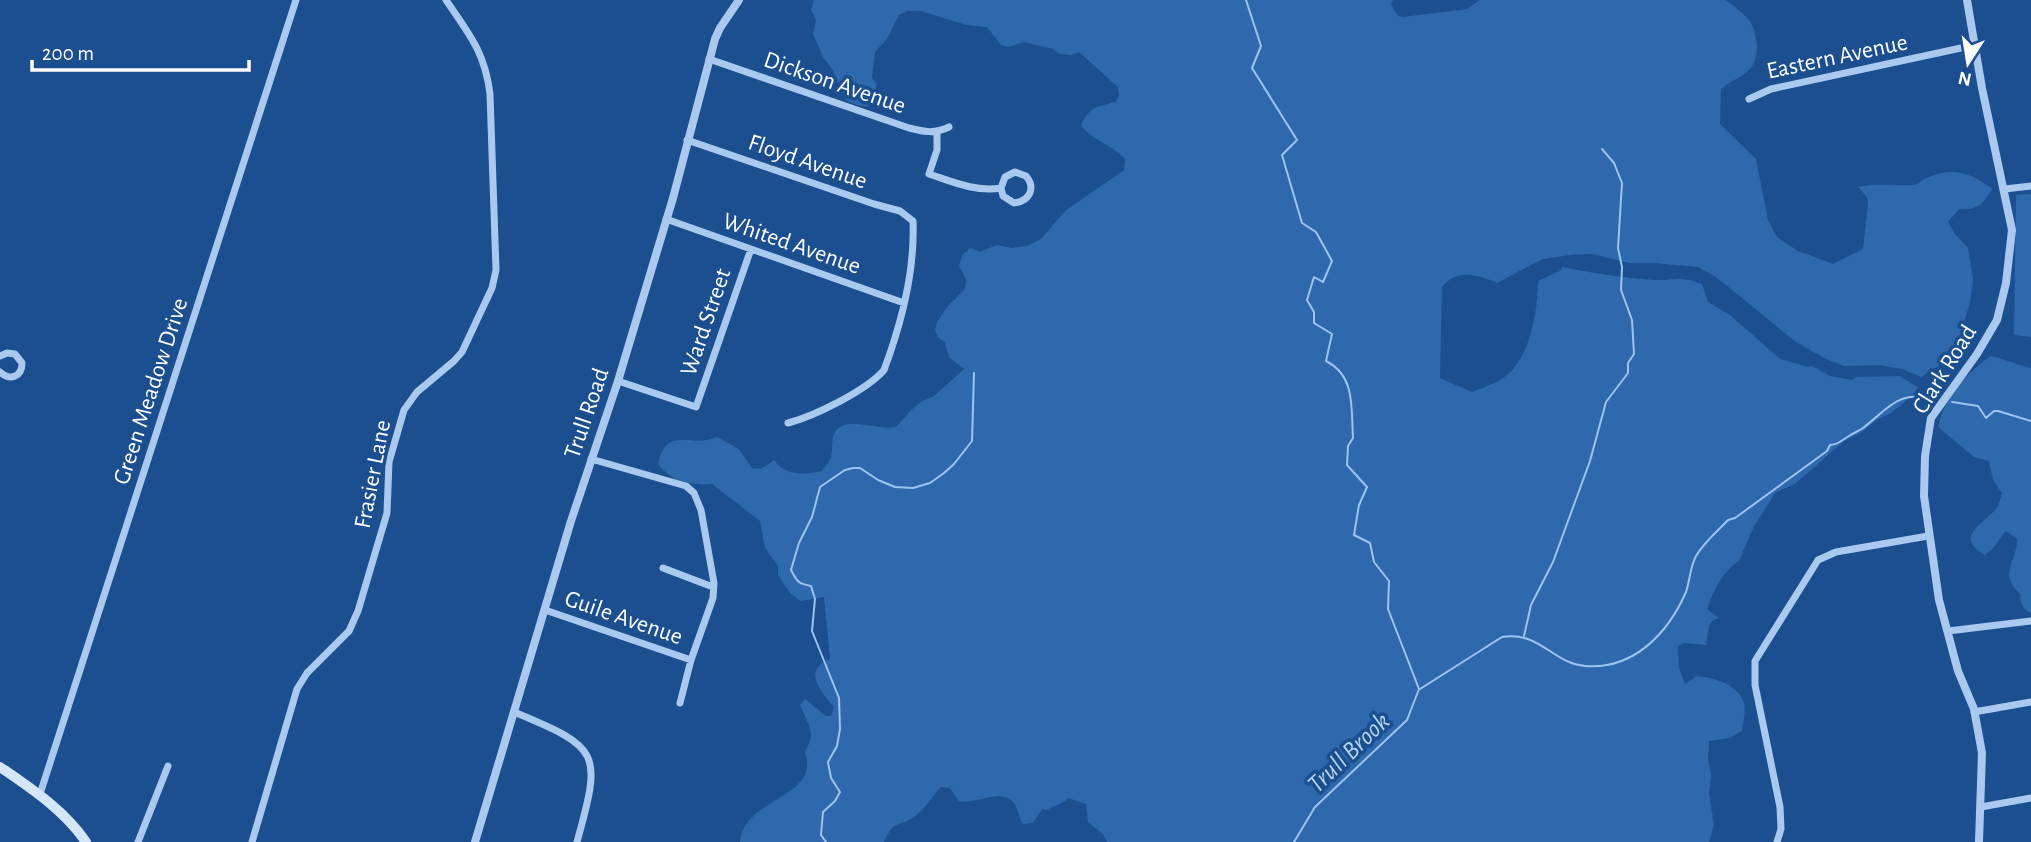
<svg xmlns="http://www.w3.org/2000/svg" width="2031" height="842" viewBox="0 0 2031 842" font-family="'Alegreya Sans',sans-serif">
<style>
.green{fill:#2e69ad}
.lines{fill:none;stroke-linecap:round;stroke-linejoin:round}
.stream{stroke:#9cc4f0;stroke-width:2}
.minor{stroke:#a9c9ee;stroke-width:7}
.tertiary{stroke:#a9c9ee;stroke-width:8}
.secondary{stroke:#d6e6fa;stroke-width:10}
.labels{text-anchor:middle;stroke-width:7;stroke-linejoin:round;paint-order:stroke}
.street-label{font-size:24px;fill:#fff;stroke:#1b4f8f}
.water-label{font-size:26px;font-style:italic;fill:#b5d3f5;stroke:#1b4f8f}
</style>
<rect width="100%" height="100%" fill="#1b4f8f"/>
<!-- green -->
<path class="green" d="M814,0h579l-2,5 7,11 5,1 64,-8 13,-9h246c8,6 20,15 25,23 7,13 9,36 -2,47 -8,8 -19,11 -28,19l-1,35 36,35 12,61 9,17 21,14 35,13 30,-15 5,-46 -1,-6 -9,-10c19,-4 36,-1 55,-2 6,-1 8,-5 14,-7 25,-12 45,-5 65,11 -9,15 -15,22 -33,20l-11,13 7,12 13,14 5,32 -3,23 -7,22 7,9v12l-49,31 -19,-8 -24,-4 -34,1 -18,-7 -30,-17 -80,-65 -18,-10 -44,-4h-25l-37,-9 -22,1 -27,4 -46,24c-20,-8 -39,-15 -55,4l-2,91 32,14c10,-4 22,-8 31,-14 27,-17 35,-68 35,-97l22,-10 2,-4c31,6 61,11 92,13 22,1 25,-5 48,4l6,18 22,13 50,44 28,8 4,-1 18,10 22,4 4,-3 43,-1 19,11 -5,8 -22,18 -15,7 -14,12 -18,9 -49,43 -19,8 -22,34 -15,35c-15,8 -27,32 -32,48l12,9c-14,3 -10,16 -13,27l-21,-2 -7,3 1,22 6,16 12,-8c18,2 41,8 47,27 2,8 -1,20 -2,28l-12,7 -21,3 -1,18 3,16 -2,18 5,32 -5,17h-602l-4,-8 -15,-12 -2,-18 -18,-6c-6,7 -14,7 -21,12l-5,-1 -9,14 -10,1c-5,-7 -5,-15 -9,-21 -13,-16 -38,2 -55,-2l-9,-13 -9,-1c-10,10 -16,23 -27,30 -18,12 -19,1 -30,25h-144c3,-45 81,-43 65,-90 12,-22 3,-26 -5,-47l5,-6 21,17h5l3,-9c-14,-16 -32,-37 -4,-48l-6,-62 -24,4 -10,-8 -12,-18v-9l-13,-18 -5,-27 -48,-37c-20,2 -42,-3 -54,-20 9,-40 32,-15 59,-27l22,12 13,19c9,2 15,-2 22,-8 11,16 30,15 48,11 3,-4 7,-9 9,-14 2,-7 0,-16 3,-23 9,-20 43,-3 62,-7l15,-17 11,-9 11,-4 31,-28 -15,-12 -4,-14 -7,-6 -3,-7 2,-8 10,-15 18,-18 1,-10 -7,-13 4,-12 8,-6 9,4 17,-7 15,3 15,-2 14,-7 24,-28 59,-41 1,-11c-12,-14 -34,-19 -44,-34 9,-19 15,-18 35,-23l3,-7 -1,-8 -39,-35 -8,3 -11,-1 -7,-5 -29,-7 -16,5 -7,-2 -14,-18 -21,-2 -45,-14h-14l-8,4 -12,24 -12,13 -3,26 5,6 -3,10 2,10c-10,5 -20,1 -30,-4l-14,-31 -9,-12 -10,-23 3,-14 -5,-10z
M2031,194v143l-17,-2 2,-140z
M1991,356c14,3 26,9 40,12v245c-8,-3 -11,-10 -11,-19 -22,-21 -3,-31 -3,-55l-11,-8c-9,9 -9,16 -21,24 -32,-18 -2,-31 11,-46 3,-4 4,-10 6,-16l-9,-13 -4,-19 -15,-4 -36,-30c6,-29 29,-55 53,-71z"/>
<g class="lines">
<!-- stream -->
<path class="stream" d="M1246,0l15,46 -9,22 45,72 -15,15 20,68 14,9 16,29 -9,21 -9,-5 -7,23 7,12v11l18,11 -6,27c30,15 25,48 27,77l-5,8 -1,19 20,22 -8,18 -5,30 16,8 4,19 15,19 -1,28 31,80 -12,31 -92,87 -21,35
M1952,402l26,4 8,12 8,-7h4l33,10
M1524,636l7,-31 22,-43 37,-101 16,-59 22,-29v-10l6,-9 -2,-34 -11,-30 1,-23 -4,-19 4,-65 -8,-20 -12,-14
M1420,689l82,-52c38,-6 50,26 83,29 49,4 83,-33 101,-74 4,-12 4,-25 10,-36 8,-14 21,-24 32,-36l7,-2 92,-67 3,-6c8,0 12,-5 19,-9 4,-3 10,-5 14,-8 26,-20 34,-37 70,-30
M826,842l-5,-7 2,-23 12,-11 5,-9 -9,-14 -3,-16 9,-16 3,-17 -1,-31 -27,-67 3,-32 -4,-13c-12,-2 -14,-4 -20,-16l8,-27 13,-26 8,-30 25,-17 8,-2h7l18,12 17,7 18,1 17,-5 14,-10 10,-9 18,-23 2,-68"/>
<!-- minor -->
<path class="minor" d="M709,59l200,69c16,4 25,6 40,-1
M1749,99l22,-10 204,-44
M937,133v17l-8,24c24,8 46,18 72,14l2,8 11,7c16,-2 22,-15 12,-27l-11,-4 -10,5 -4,11
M687,140l187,64 26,7 13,10c2,50 -11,101 -29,149 -17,20 -69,46 -96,53
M2005,189l26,-3
M666,219l238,84
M0,356l7,-3 8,1 7,9c0,14 -12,18 -22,9
M618,381l78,26 55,-158
M591,459l95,27 8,7 7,17 13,73 -1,15 -22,62 -11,43
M663,568l50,19
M545,610l146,50
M1948,631l83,-10
M514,712c87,36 88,40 63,130
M1974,712l57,-10
M40,794l256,-794
M1981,807l50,-9
M138,842l30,-76
M252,842l45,-153 10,-16 42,-42 9,-20 29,-98 2,-51 15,-52 13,-18 37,-31 8,-9 30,-64 4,-18 -6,-176c-5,-42 -21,-60 -44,-94
M1777,842l4,-13 -1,-22 -25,-122v-24l63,-101 18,-8 92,-16"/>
<!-- tertiary -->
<path class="tertiary" d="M1967,0l15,88 30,142 -6,53 -9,37 -20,34 -46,64 -6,38 -1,40 15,104 19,71 16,38 8,44 -3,89
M475,842l96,-321 47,-140 55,-183 42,-159 5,-11 19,-28"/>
<!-- secondary -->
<path class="secondary" d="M0,767c32,22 64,43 86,75"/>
</g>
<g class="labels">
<!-- street labels -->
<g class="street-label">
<text transform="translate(1837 56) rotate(-12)" y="8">Eastern Avenue</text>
<text transform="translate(835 82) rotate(19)" y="8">Dickson Avenue</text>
<text transform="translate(808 161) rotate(19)" y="8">Floyd Avenue</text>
<text transform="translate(792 243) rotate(19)" y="8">Whited Avenue</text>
<text transform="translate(705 322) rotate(-71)" y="8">Ward Street</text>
<text transform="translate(1944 369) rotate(-58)" y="8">Clark Road</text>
<text transform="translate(150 391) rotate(-72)" y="8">Green Meadow Drive</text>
<text transform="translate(586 413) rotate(-71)" y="8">Trull Road</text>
<text transform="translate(372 474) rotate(-79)" y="8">Frasier Lane</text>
<text transform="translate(624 617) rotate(19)" y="8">Guile Avenue</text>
</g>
<!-- water labels -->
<g class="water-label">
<text transform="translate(1348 752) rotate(-44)" y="9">Trull Brook</text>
</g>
</g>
<!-- north arrow -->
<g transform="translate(1968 63) rotate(192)" stroke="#1b4f8f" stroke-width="5" paint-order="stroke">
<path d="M0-5L12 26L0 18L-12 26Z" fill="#ffffff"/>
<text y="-10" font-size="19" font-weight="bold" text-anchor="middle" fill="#ffffff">N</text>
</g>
<!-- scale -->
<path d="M32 60v10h217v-10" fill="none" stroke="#ffffff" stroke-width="3.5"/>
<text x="42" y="60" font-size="21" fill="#ffffff" stroke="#1b4f8f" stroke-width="5" paint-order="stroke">200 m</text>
</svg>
